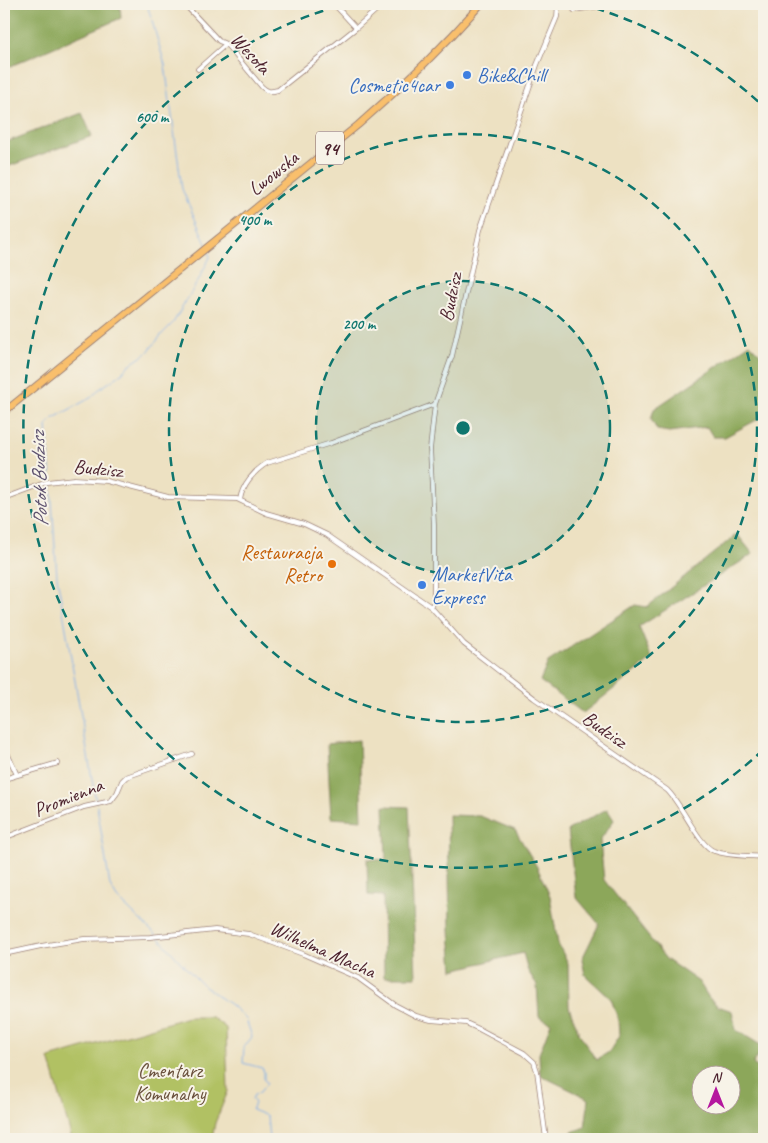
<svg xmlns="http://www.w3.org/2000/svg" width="768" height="1143" viewBox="0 0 768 1143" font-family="Caveat,sans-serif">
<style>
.green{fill:#b1c164;stroke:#7e7048}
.forest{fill:#8ca75a;stroke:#6b6342;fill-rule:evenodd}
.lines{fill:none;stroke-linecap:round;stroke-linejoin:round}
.stream{stroke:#80afea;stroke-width:1}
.street-casing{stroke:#9c8076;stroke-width:5.5}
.primary-casing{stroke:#9c8076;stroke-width:8}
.street{stroke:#fff;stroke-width:4}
.primary{stroke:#f9bf6c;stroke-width:6}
.ring{fill:none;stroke:#0f766e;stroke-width:2.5;stroke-dasharray:9 6}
.shop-dot{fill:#3f7fe0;stroke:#f7f3e8;stroke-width:2}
.food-dot{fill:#e8710a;stroke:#f7f3e8;stroke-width:2}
.labels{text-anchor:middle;stroke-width:4;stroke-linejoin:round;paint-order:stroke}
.shield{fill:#f7f3e8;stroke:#7e5f64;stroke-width:1}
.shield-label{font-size:19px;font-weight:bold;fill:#4a1f2b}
.street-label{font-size:20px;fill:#4a1f2b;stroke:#f7f3e8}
.shop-label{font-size:20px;fill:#366cbe;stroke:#f7f3e8;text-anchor:start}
.food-label{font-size:20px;fill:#c56008;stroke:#f7f3e8;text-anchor:end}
.park-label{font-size:20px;fill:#69503c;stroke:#f7f3e8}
.water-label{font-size:21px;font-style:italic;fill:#5d516e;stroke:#f7f3e8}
.centre{fill:#0f766e;stroke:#f7f3e8;stroke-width:2.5}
.ring-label{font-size:15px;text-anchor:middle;font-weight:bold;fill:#0f766e;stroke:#f7f3e8;stroke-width:4;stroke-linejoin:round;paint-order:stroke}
</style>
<rect width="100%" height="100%" fill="#f7f3e8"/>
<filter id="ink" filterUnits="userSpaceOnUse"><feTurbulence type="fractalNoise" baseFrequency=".02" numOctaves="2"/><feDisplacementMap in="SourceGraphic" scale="10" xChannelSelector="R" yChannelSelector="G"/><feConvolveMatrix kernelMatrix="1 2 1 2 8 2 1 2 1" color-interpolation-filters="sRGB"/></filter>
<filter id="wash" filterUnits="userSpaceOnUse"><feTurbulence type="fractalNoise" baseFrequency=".0096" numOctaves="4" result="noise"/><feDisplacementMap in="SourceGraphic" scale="20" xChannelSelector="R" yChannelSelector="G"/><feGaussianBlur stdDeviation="1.12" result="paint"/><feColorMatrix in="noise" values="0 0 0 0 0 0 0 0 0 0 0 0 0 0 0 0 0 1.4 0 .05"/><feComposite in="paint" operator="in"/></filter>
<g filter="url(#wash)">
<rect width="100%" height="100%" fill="#ede1c2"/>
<!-- green -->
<path class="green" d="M188,1017h24l14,11 2,63 -13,32 -3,16h-140l-23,-81z"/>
<!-- forest -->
<path class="forest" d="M8,4h112l1,14 -117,51v-62z
M82,113l10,23 -88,32v-25z
M750,344l14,14v58l-39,21h-12l-6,-10 -38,5 -12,-2 -6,-11 3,-10z
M737,534l16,20 -114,73 13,32 -69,54 -43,-32 8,-19 87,-57 12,2z
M359,740l3,80 -31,-2 -4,-74z
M384,806l25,1 7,170h-32l-1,-81 -15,-1 -1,-36 19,1z
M607,809l7,11 -14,20 4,40 62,79 33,23 10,16 9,8 14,5 4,19 28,17 -11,17 11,8v67h-191l-1,-7 13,-5 4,-28 -45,-22 -4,-3 -1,-20 12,-31 -12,-6 -2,-32 -9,-14 -5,-18 -70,17 -3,-39 -2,-116 32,1 35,14 22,37 13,29 8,48 10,19 1,44 10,26 17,27 13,-8 10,-16 -1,-17 -7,-20 -26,-24 -3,-16 17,-35 -23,-27 -8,-67zM700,1076h30v30h-30z"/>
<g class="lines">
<!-- stream -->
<path class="stream" d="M147,4l18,61 17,124 24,55
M96,802l-39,-225 -10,-152 5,-6 40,-22 6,-7 22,-15 9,-10 18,-12 16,-20 10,-10 25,-42 12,-24 -2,-7
M97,806l13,80 7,12 39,37
M159,938l24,27 2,-2
M183,965l21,21 27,19 15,14 6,18 -8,10 -1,16 19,5 2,4v8l3,3 -7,9 -6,3 -2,4 3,4 -3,7 15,6 2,23"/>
</g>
</g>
<g filter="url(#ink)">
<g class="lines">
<!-- street casing -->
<g class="street-casing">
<path id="street" d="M334,4l22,24
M189,9l30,32 7,3 36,43c5,5 9,5 16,3l78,-62 27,-24
M574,10l40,-6
M198,69l28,-25
M4,498l43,-16 27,-3 32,2 62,16 69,2 29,14 38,11 23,11 104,72 33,37 70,54 133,92c14,13 32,56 47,61 15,6 35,4 50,6
M240,500c2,-15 14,-29 27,-37l64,-20 104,-39
M431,607l3,-5v-77l-4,-76 5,-45 17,-48 28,-126 57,-165 20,-48 1,-13
M4,746l13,29
M4,779l54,-16
M4,838l80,-31 27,-6 6,-8 5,-12 4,-4 66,-23
M4,954l37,-8 43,-7 66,-2 65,-7 34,4 54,20 55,24 37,27 21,11 15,4 35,3 13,6 45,24 10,9 3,9 9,68"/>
</g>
<!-- primary casing -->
<g class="primary-casing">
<path id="primary" d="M4,412l354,-287c44,-38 85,-78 123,-121"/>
</g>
<!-- street -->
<use href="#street" class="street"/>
<!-- primary -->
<use href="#primary" class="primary"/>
</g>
</g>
<!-- distance rings -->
<circle cx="463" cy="428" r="147" fill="#0f766e" fill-opacity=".12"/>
<g class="ring">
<circle cx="463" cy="428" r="147"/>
<circle cx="463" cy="428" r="294"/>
<path d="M763 750A440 440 0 1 1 345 4M581 4A440 440 0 0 1 763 106"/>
</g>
<!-- markers -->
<g class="shop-dot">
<circle cx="467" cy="75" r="5"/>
<circle cx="450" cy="85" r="5"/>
<circle cx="422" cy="585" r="5"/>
</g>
<circle class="food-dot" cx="332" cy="564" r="5"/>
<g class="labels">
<!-- shield labels -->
<rect class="shield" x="316" y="131.5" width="28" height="33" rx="4"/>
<g class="shield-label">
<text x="330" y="155">94</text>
</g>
<!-- street labels -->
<g class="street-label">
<text transform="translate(251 53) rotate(47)" y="7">Wesoła</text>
<text transform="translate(273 173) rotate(-39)" y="7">Lwowska</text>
<text transform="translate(450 297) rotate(-78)" y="7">Budzisz</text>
<text transform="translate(98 468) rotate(6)" y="7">Budzisz</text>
<text transform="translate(605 729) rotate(35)" y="7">Budzisz</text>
<text transform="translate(68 797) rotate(-22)" y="7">Promienna</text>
<text transform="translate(323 949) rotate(24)" y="7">Wilhelma Macha</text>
</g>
<!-- shop labels -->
<g class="shop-label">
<text x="477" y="82">Bike&amp;Chill</text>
<text x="440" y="92" text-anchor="end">Cosmetic4car</text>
<text x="432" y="581">MarketVita<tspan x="432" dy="23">Express</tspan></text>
</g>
<!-- food labels -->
<g class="food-label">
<text x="322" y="559">Restauracja<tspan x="322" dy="23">Retro</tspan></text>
</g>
<!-- park labels -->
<g class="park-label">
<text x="170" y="1077">Cmentarz<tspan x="170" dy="23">Komunalny</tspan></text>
</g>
<!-- water labels -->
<g class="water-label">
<text transform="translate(39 479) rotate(-92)" y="7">Potok Budzisz</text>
</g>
</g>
<circle cx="463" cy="428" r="8" class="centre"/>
<g class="ring-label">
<text x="152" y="122">600 m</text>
<text x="255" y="225">400 m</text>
<text x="359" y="329">200 m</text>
</g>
<!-- margin -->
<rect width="768" height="1143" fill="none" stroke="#f7f3e8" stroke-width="20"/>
<!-- north arrow -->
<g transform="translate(716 1090)"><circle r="24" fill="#f7f3e8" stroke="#b29e9c"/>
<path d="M0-4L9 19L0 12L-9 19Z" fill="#b5179e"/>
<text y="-8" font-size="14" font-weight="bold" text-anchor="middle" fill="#4a1f2b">N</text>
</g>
</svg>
